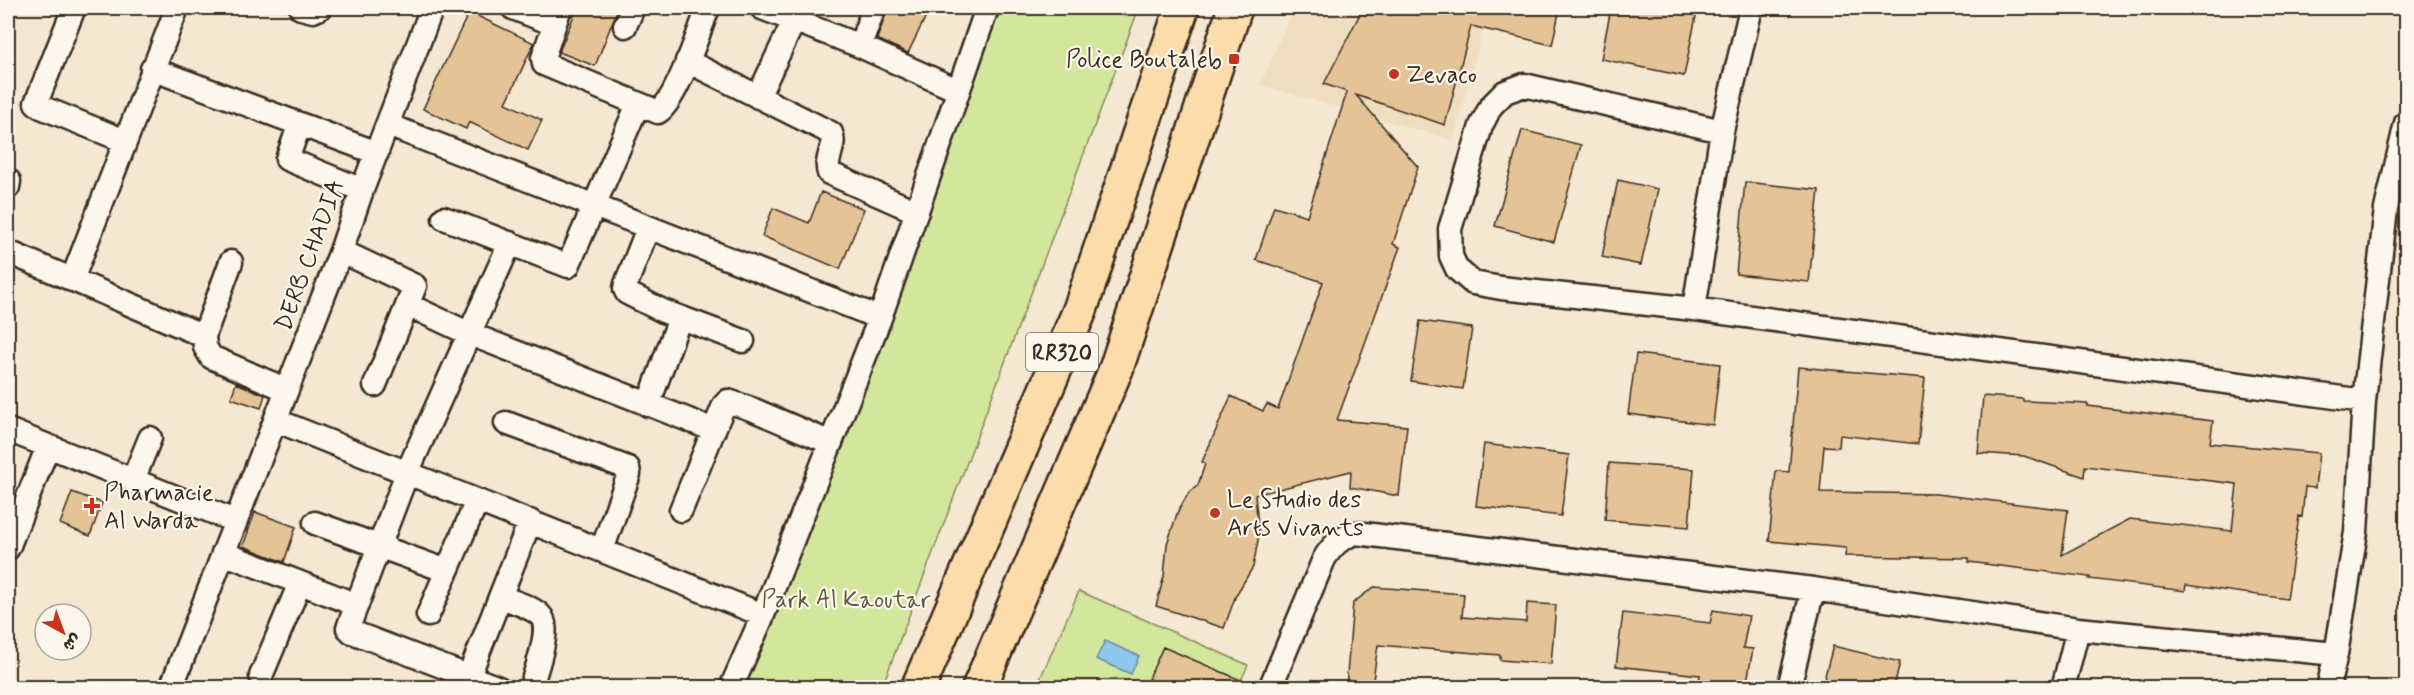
<svg xmlns="http://www.w3.org/2000/svg" width="2414" height="695" viewBox="0 0 2414 695" font-family="Mynerve,'Playpen Sans Arabic',sans-serif">
<style>
.built{fill:#efddc0}
.green{fill:#d3e79c;stroke:#87885d;stroke-width:1.5}
.water{fill:#8ec8ed;stroke:#6d899a;stroke-width:1.5}
.building{fill:#e4c497;stroke:#3b2a1e;stroke-width:1.5}
.lines{fill:none;stroke-linecap:round;stroke-linejoin:round}
.minor-casing{stroke:#3b2a1e;stroke-width:27}
.primary-casing{stroke:#3b2a1e;stroke-width:38}
.minor{stroke:#fbf7ec;stroke-width:22}
.primary{stroke:#fddcac;stroke-width:33}
.poi-dot{fill:#c8321e;stroke:#fbf7ec;stroke-width:2}
.labels{text-anchor:middle;stroke-width:4.5;stroke-linejoin:round;paint-order:stroke}
.shield{fill:#fbf7ec;stroke:#75685c;stroke-width:1.5}
.shield-label{font-size:22px;font-weight:bold;fill:#3b2a1e}
.poi-label{font-size:24px;fill:#3b2a1e;stroke:#fbf7ec;text-anchor:start}
.street-label{font-size:24px;fill:#3b2a1e;stroke:#fbf7ec}
.park-label{font-size:24px;fill:#61593e;stroke:#fbf7ec}
</style>
<rect width="100%" height="100%" fill="#f4e8d2"/>
<filter id="ink" filterUnits="userSpaceOnUse"><feTurbulence type="fractalNoise" baseFrequency=".0167" numOctaves="2"/><feDisplacementMap in="SourceGraphic" scale="12" xChannelSelector="R" yChannelSelector="G"/><feConvolveMatrix kernelMatrix="1 2 1 2 8 2 1 2 1" color-interpolation-filters="sRGB"/></filter>
<g filter="url(#ink)">
<!-- built -->
<path class="built" d="M1297,8h192l-36,132 -193,-55 32,-73z"/>
<!-- green -->
<path class="green" d="M1001,8h138l-257,679 -140,1z
M1079,591l169,74 -10,22h-12l5,-11 -68,-29 -18,40 -109,1z"/>
<!-- water -->
<path class="water" d="M1105,641l34,15 -8,18 -35,-15z"/>
<!-- building -->
<path class="building" d="M577,8h41l-23,58 -36,-14z
M888,8h42l-22,45 -31,-14z
M1363,8h197l-8,37 -81,-19 -26,99 -89,-30 62,72 -25,77 7,3 -63,173 70,6 -8,70 -49,-9 1,-16 -96,24 4,40 -6,32 -17,28 -12,33 -68,-22 8,-30 3,-32 11,-33 10,-17 10,-9 7,-21 -3,-2 29,-66 32,15 4,-7 11,5 45,-127 -67,-22 18,-54 33,10 40,-124 -23,-8z
M1611,8h68l18,3 -13,65 -83,-17z
M469,12l65,31 -28,60 36,17 -14,30 -59,-28 -3,7 -43,-20z
M1522,130l59,15 -27,97 -59,-16z
M1618,180l40,9 -17,76 -39,-8z
M1745,182l74,8 -10,92 -73,-8z
M821,192l43,17 -24,60 -78,-33 11,-28 36,15z
M1420,321l52,7 -9,61 -52,-8z
M1636,354l84,10 -7,61 -85,-11z
M1798,367l127,11 -7,66 -78,-9 -1,12 -15,-1 -4,46 116,2 132,16 -6,45 68,-36 102,12 5,-47 -152,-18 -1,11 -60,-21 -46,-3 5,-57 40,3v2l65,3v2l125,15 -3,22 109,10 -4,35 -10,-1 -3,30 -3,-1 -12,83 -101,-14 -1,6 -96,-12 1,-2 -121,-15v-4l-124,-2 1,-8 -77,-7 7,-70 13,1z
M236,383l29,12 -4,13 -30,-10z
M1484,444l85,11 -8,61 -85,-10z
M1609,463l85,6 -5,58 -84,-7z
M72,492l30,11 -12,33 -30,-12z
M255,512l41,15 -12,35 -41,-16z
M1374,587l90,7 -2,23 64,5 1,-19 29,2 -5,59 -51,-4v-5l-122,-10 -6,42h-26l7,-84z
M1713,610l36,6 -6,32 10,1 -7,38h-16l-31,-5 1,-7 -84,-9 7,-53 87,10z
M1833,646l67,16 -6,25h-72z
M1163,647l94,40h-112z"/>
<g class="lines">
<!-- minor casing -->
<g class="minor-casing">
<path id="minor" d="M74,8l-38,95 5,4 84,34
M301,8l12,3 7,-3
M513,8l41,16
M560,8l-17,50 1,6 114,48c19,-12 41,-81 50,-104
M762,8l98,38 97,44
M625,26l8,-18
M860,46l14,-38
M687,61l144,72c6,12 -7,27 -2,40l88,39
M152,69l225,84
M758,97l42,-89
M300,124l-13,35 75,31
M388,125l492,193
M1722,131l-198,-46 -19,7 -14,14 -10,20 -31,103 1,27 6,13 16,14 28,5 193,21 670,92 -8,131 -20,122 -8,34
M8,187l1,-6
M444,218l124,48 70,-162
M648,228l-22,56 -1,5 2,4 36,18 80,30
M341,251l74,35 -40,99
M8,252l196,84
M231,262l-27,74 1,11 6,10 76,33
M72,280l105,-272
M408,305l62,29 244,96
M1694,309l28,-178 29,-123
M2364,401l22,-192 20,-86
M648,405l32,-87
M275,420l488,195
M506,423l122,45 1,6 -27,76
M8,430l227,91
M133,480l17,-42
M681,510l43,-105 4,-4 26,9 77,33
M315,523l132,48
M8,548l40,-102
M223,553l134,52
M501,597c12,5 29,9 39,18 13,12 -5,56 -9,73
M428,615l49,-114
M261,676l39,-93
M469,676l61,-155
M171,688l170,-437 21,-61 70,-182
M499,688l-147,-56 -4,-4 59,-155 103,-230
M731,688l32,-73 117,-297 107,-310
M1270,688l54,-129c8,-13 16,-21 32,-26l457,56 265,40 258,25
M1789,688l24,-99
M2063,688l15,-59"/>
</g>
<!-- primary casing -->
<g class="primary-casing">
<path id="primary" d="M918,688l162,-378 102,-302
M979,688l137,-319 119,-361"/>
</g>
<!-- minor -->
<use href="#minor" class="minor"/>
<!-- primary -->
<use href="#primary" class="primary"/>
</g>
</g>
<!-- markers -->
<g class="poi-dot">
<rect x="1228" y="53" width="12" height="12" rx="3"/>
<circle cx="1394" cy="74" r="6"/>
<path d="M89 497h6v6h6v6h-6v6h-6v-6h-6v-6h6z"/>
<circle cx="1215" cy="513" r="6"/>
</g>
<g class="labels">
<!-- shield labels -->
<rect class="shield" x="1026" y="333" width="72" height="38" rx="4.5"/>
<g class="shield-label">
<text x="1062" y="360">RR320</text>
</g>
<!-- poi labels -->
<g class="poi-label">
<text x="1222" y="67" text-anchor="end">Police Boutaleb</text>
<text x="1406" y="82">Zevaco</text>
<text x="104" y="500">Pharmacie<tspan x="104" dy="28">Al Warda</tspan></text>
<text x="1227" y="507">Le Studio des<tspan x="1227" dy="28">Arts Vivants</tspan></text>
</g>
<!-- street labels -->
<g class="street-label">
<text transform="translate(309 255) rotate(-70)" y="8">DERB CHADIA</text>
</g>
<!-- park labels -->
<g class="park-label">
<text x="846" y="607">Park Al Kaoutar</text>
</g>
</g>
<!-- margin -->
<rect width="2414" height="695" fill="none" stroke="#fbf7ec" stroke-width="30"/>
<rect x="15" y="15" width="2384" height="665" fill="none" stroke="#3b2a1e" stroke-width="2" filter="url(#ink)"/>
<!-- north arrow -->
<g transform="translate(63 632) rotate(139)"><circle r="28" fill="#fbf7ec" stroke="#aea59a" stroke-width="1.5"/>
<path d="M0-4.5L10 22L0 15L-10 22Z" fill="#c8321e"/>
<text y="-9" font-size="16" font-weight="bold" text-anchor="middle" fill="#3b2a1e">ش</text>
</g>
</svg>
